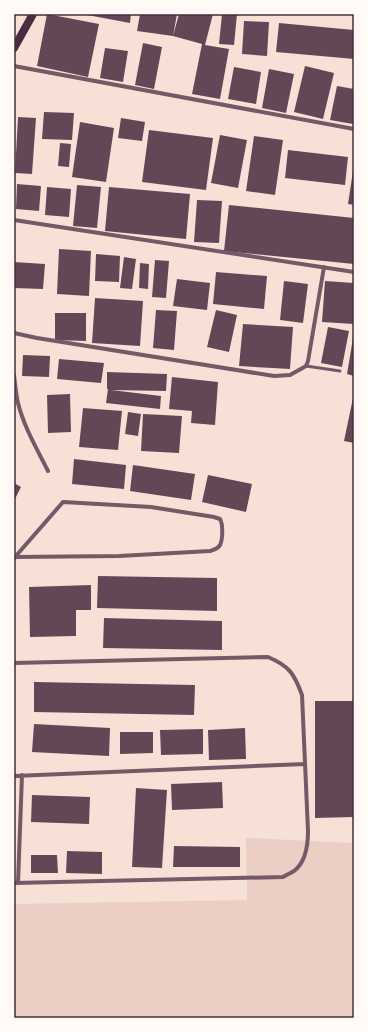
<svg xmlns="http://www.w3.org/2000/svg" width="368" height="1032" viewBox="0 0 368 1032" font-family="'Roboto Condensed',sans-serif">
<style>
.green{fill:#ebcfc5}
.building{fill:#644757}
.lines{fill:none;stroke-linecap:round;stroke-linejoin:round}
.service{stroke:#755966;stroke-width:3}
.minor{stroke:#755966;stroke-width:4}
.secondary{stroke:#4a2c40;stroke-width:8}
.neatline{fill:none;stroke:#4a2c40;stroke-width:1.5}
</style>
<rect width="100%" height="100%" fill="#f7e1d7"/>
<!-- green -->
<path class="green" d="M246,838l108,5v175h-340v-114l233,-4z"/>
<!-- building -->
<path class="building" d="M47,14l52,10 -11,53 -51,-11z
M82,14h49l-1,9z
M140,14h37l-4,22 6,-22h34l-8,31 24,4 -9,50 -28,-5 10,-50 -29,-8 -36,-5z
M222,14h15l-3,31 -15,-1z
M244,21l25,1 -2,34 -25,-2z
M279,23l75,7v29l-78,-7z
M143,43l19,4 -8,42 -19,-4z
M105,48l23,3 -5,31 -23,-4z
M305,66l29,7 -11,46 -29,-7z
M234,67l27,5 -5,32 -28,-5z
M269,69l25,5 -8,39 -24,-5z
M337,86l17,3v28l-1,7 -23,-4z
M44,112l30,1 -2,27 -30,-1z
M18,117l18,1 -4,56 -17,-1z
M121,118l24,4 -3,19 -24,-3z
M80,122l34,6 -8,54 -34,-5z
M149,130l64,8 -7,52 -64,-8z
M220,135l27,5 -9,48 -27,-5z
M254,136l29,4 -8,55 -29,-4z
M60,143l11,1 -2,23 -11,-1z
M288,150l60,7 -3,28 -60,-7z
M353,171h1v34l-6,-1z
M17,184l24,2 -2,25 -23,-2z
M77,185l24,2 -4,41 -24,-2z
M47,187l24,2 -2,28 -24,-2z
M109,187l81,7 -4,45 -81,-8z
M197,200l25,1 -3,42 -25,-1z
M229,205l125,13v46l-130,-13z
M59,249l32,2 -2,45 -32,-2z
M96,254l24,2 -1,26 -24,-1z
M124,257l12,2 -4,30 -12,-1z
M155,260l14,1 -3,37 -14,-1z
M14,262l31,2 -2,25 -29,-1z
M140,263l9,1 -1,25 -9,-1z
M216,272l51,4 -3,33 -51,-5z
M177,279l33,4 -3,27 -34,-4z
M284,281l24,3 -5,39 -23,-3z
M325,281l29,2v41l-32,-2z
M95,298l48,3 -3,45 -48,-3z
M156,310l21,1 -3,39 -21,-2z
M216,310l21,5 -8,37 -22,-5z
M55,313h31v28l-31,-1z
M243,324l50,3 -3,42 -51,-3z
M328,327l21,4 -7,36 -21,-4z
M353,338l1,1v37l-7,-2z
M23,355l27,1 -1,21 -27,-1z
M59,359l45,4 -3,20 -44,-4z
M107,372l60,2 -1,17 -55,-1 50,6 -1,13 -54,-6 2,-14h-1z
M172,377l46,5 -3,43 -24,-2 1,-12 -23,-2z
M70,394l1,38 -23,1 -1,-38z
M353,398h1v45l-10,-2z
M83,408l39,3 -4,39 -39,-3z
M128,412l13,2 -3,22 -13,-2z
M143,414l39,2 -3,37 -38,-2z
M74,459l52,6 -2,24 -52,-5z
M133,465l62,9 -4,26 -61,-9z
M208,475l44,9 -6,28 -44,-10z
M14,483l7,4 -7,14z
M98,576l119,2v33l-120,-3z
M91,585v25h-15v26l-46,1 -1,-50z
M104,618l118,3v29l-119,-2z
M34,682l161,3 -1,30 -160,-3z
M315,701h39v116l-39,1z
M34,724l76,4 -1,28 -77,-4z
M245,728l1,31 -37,1 -1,-30z
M203,729v25l-42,1 -1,-25z
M120,732h33v21l-33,1z
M222,782l1,26 -51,2 -1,-26z
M136,788l31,2 -5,78 -30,-1z
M32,795l58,2 -1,27 -58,-2z
M174,846l66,1v20h-67z
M67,851l35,1v22l-36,-1z
M31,855h26l1,18h-27z"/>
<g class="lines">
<!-- service -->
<path class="service" d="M306,366l34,5"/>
<!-- minor -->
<path class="minor" d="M14,66l340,63
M14,220l340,52
M14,333l23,5 237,38 16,-1 16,-9 2,-5 16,-94
M14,375c1,9 2,19 4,28 6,24 19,46 30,68
M14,559l1,-2 48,-55 88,5 63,10 6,2c3,5 3,20 0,26 -2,4 -7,5 -10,6l-91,5 -104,1
M14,663l254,-6c21,9 26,16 34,38l6,136c0,13 -2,31 -14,40 -3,2 -8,4 -11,6l-269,6
M14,776l291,-12
M18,883l4,-108"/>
<!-- secondary -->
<path class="secondary" d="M14,48l19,-34"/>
</g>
<!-- border -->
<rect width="368" height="1032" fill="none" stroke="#fffaf5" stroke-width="30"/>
<rect x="15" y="15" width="338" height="1002" class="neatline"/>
</svg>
